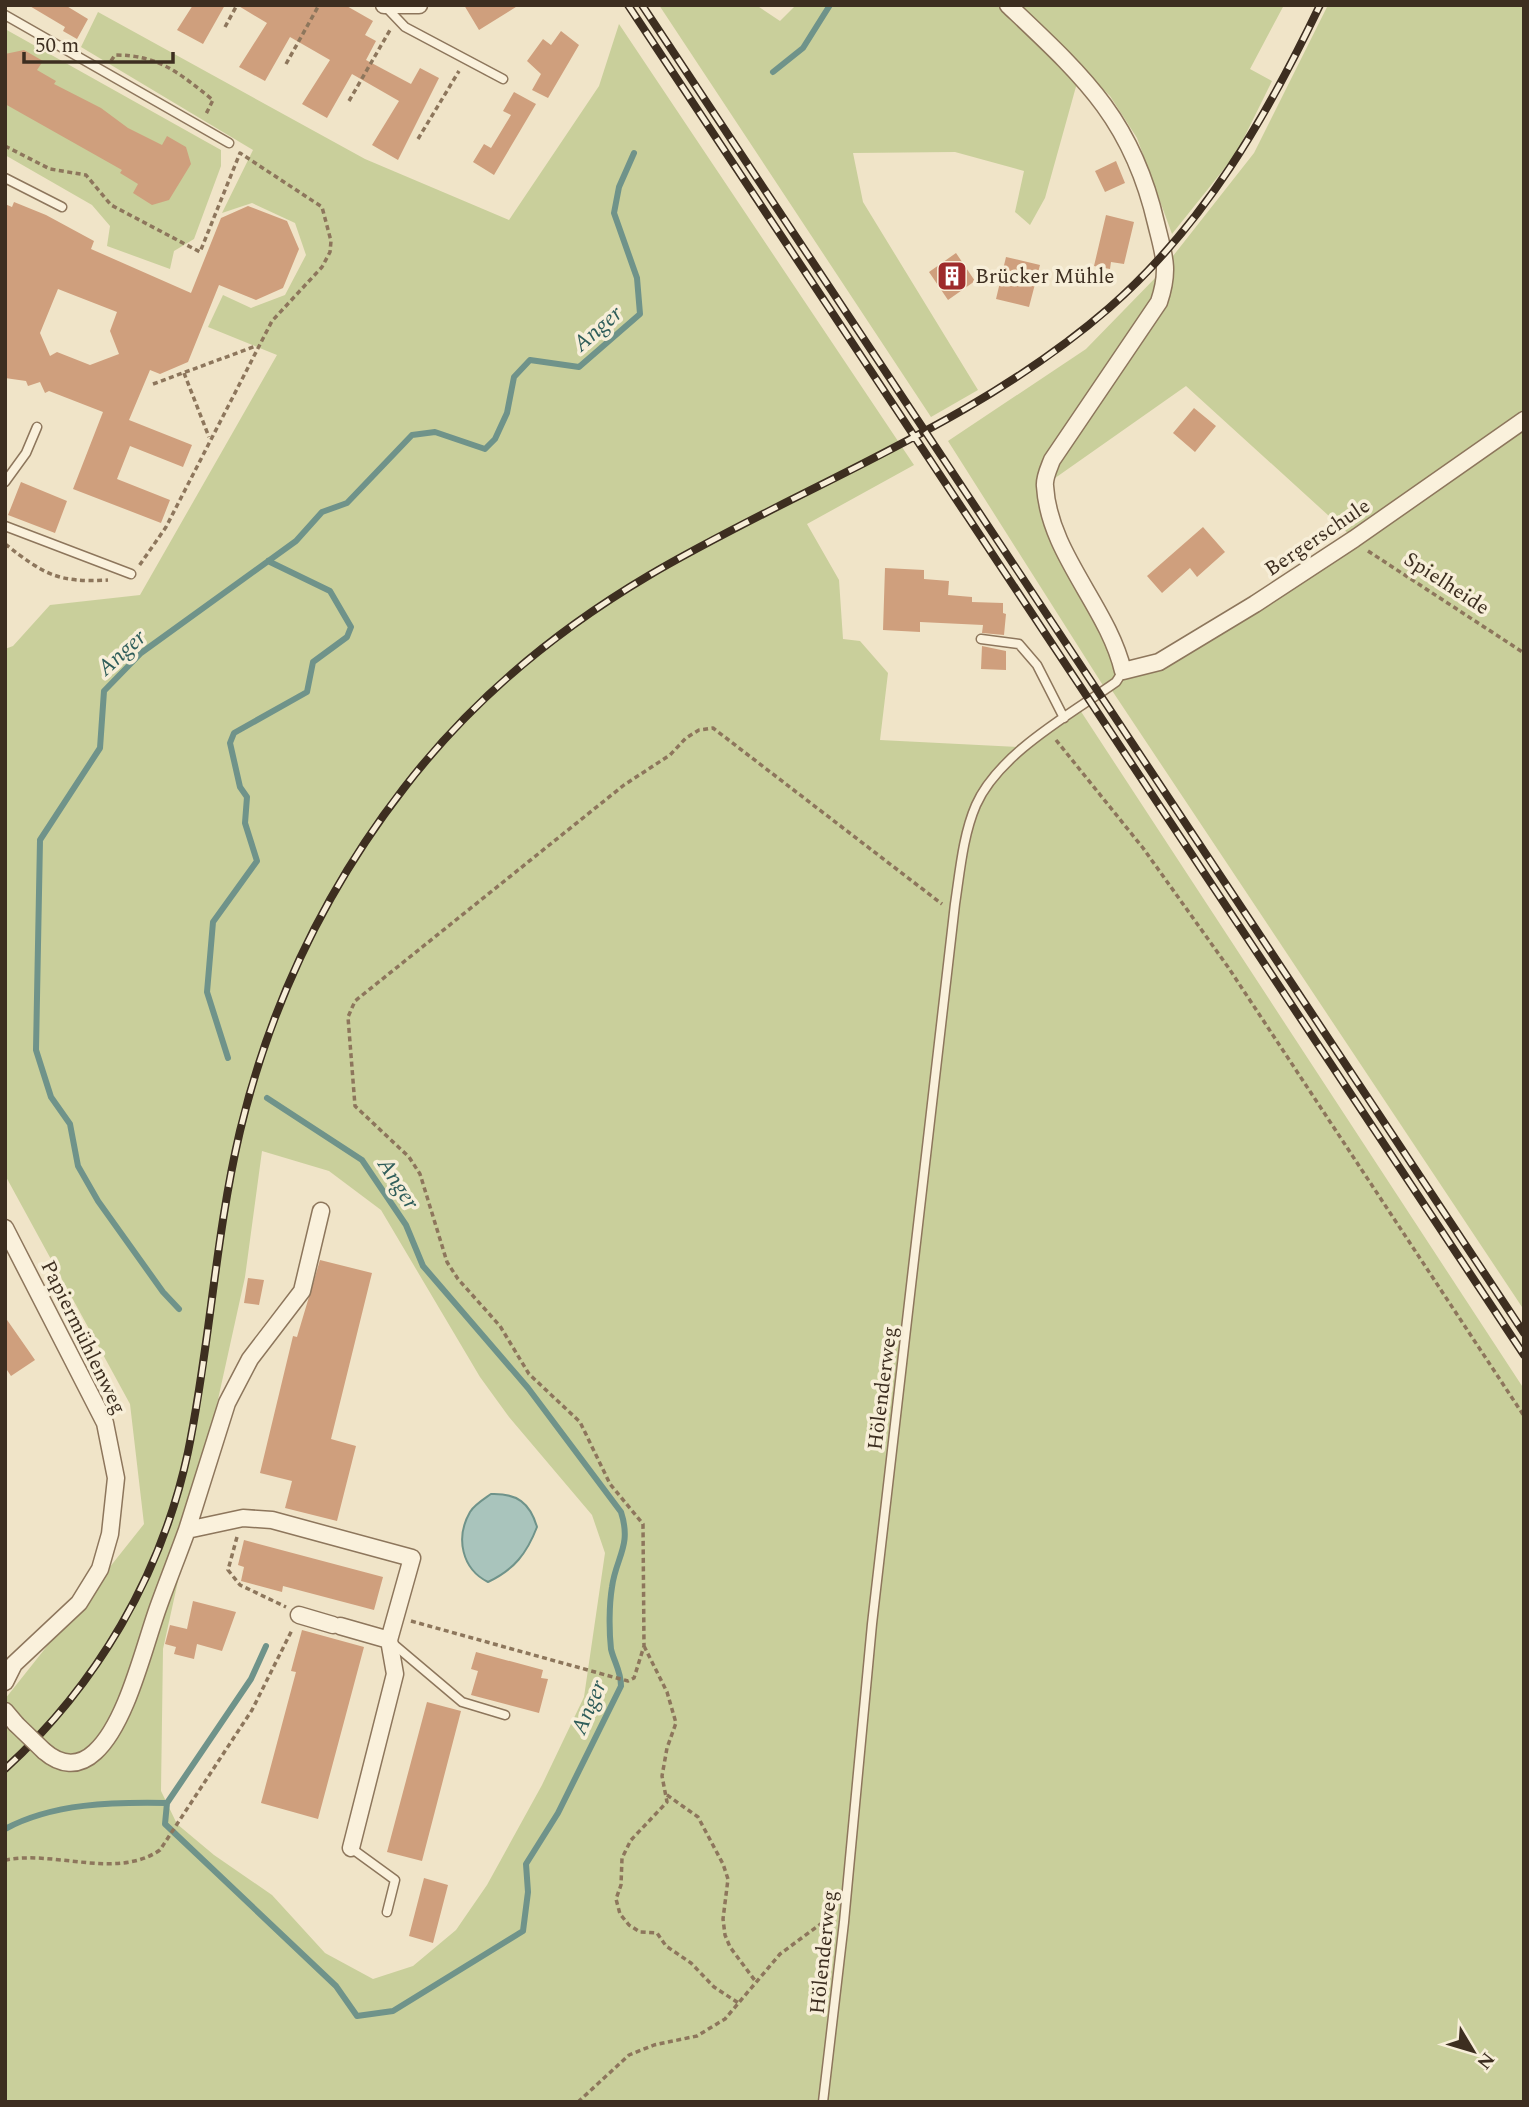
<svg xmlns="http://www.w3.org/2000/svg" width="1529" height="2107" viewBox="0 0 1529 2107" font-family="Spectral,serif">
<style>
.green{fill:#c9cf9b;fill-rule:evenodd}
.water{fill:#a9c4bc;stroke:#6f938a;stroke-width:2}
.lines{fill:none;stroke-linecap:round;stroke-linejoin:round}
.stream{stroke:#6f938a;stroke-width:6}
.building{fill:#cf9f7d;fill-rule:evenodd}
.lane-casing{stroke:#8d765c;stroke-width:11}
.street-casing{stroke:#8d765c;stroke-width:19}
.path{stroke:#8d765c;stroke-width:3.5;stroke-dasharray:5 3.5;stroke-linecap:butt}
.lane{stroke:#faf1dc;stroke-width:8}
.street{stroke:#faf1dc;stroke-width:16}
.rail-casing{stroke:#3d2e20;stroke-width:8}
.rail{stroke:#f7eed8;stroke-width:5;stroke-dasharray:16;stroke-linecap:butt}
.street-bridge-casing{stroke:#8d765c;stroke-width:19;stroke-linecap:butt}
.street-bridge{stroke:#faf1dc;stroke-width:16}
.labels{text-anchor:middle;stroke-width:7;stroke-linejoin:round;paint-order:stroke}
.poi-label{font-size:21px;fill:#3d2e20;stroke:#f7eed8;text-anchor:start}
.street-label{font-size:21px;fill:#3d2e20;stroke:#f7eed8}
.water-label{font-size:23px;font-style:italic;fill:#2f5d5a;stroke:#f7eed8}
</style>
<rect width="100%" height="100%" fill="#f0e4c8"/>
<!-- green -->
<path class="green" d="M659,5h97l24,16 16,-16h209l72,78 -32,115 -15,27 -15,-13 9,-41 -69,-19 -102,1 10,49 115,188 -47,27z
M1016,5h268l-34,64 22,12 -36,73 -64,80 -35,-96 -27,-42z
M1328,5h196v409l-173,122 -165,-150 -138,97 7,-22 109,-157 9,-25v-23l81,-103z
M98,12l267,147 144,61 90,-134 20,-62 295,441 -107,59 32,56 4,59 17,2 28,32 -8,67 139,7 -45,56 -16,98c6,-31 8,-65 21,-95 19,-42 66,-69 101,-96l444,679v713h-1519v-403l139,-175 -14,-120 -125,-229v-526l8,-3 37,-41 90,-10 137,-240 -69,-28 15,-32 28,13 34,-13 21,-40 -11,-32 -43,-20 -30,10 31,-63 -172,-103zM262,1151l67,20 52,39 99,167 29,40 83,98 13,38 -21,144 -42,88 -55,100 -31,45 -43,36 -40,13 -48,-26 -53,-58 -58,-40 -37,-31 -16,-33 2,-142 82,-372z
M5,29l216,121v16l-27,73 -20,12 -4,18 -63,-23 3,-20 -18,-21 -87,-50z
M1161,272l3,7 -121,203 78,188 -17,17 -156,-246 138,-92z
M1524,427v883l-413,-621 15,-16 35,-7z"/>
<!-- water -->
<path class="water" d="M491,1494c26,-1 39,9 46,33 -10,26 -23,43 -49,55 -26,-13 -33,-44 -18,-70 4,-7 14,-13 21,-18z"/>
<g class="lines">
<!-- stream -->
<path class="stream" d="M773,72l30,-24 27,-43
M228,1058l-21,-66 6,-70 44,-61 -12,-38 2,-26 -7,-10 -10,-44 4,-10 73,-41 6,-30 34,-25 4,-10 -21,-36 -62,-30
M179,1309l-16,-17 -65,-91 -20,-35 -8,-42 -19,-27 -15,-47 4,-210 60,-92 4,-57 37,-38 155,-112 26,-29 25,-9 65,-68 23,-3 50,17 10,-10 12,-26 7,-36 16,-17 49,7 61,-53 -3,-36 -23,-65 5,-26 15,-34
M266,1646l-15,33 -84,124 -2,21 171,162 21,30 36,-5 130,-80 5,-39 -2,-28 32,-51 63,-127c0,-15 -7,-24 -10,-37 -2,-18 -2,-44 1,-62 4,-30 20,-41 9,-75l-93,-124 -105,-122 -17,-41 -44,-65 -95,-62
M5,1829c48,-26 108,-27 162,-26"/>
</g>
<!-- building -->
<path class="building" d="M28,5h37l23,14 -11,20 -14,-8 2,-4z
M193,5h32l-22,39 -26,-14z
M237,5h108l28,16 -8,14 11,6 -10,19 45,24 9,-16 19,10 -41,82 -26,-15 27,-44 -47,-27 -25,44 -25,-14 28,-44 -40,-23 -25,44 -26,-14 28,-44z
M464,5h55l-40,25z
M561,31l18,14 -31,53 -16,-8 9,-16 -14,-13 16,-22 8,6z
M24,50l19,11 -6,9 19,11 -2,3 47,24 27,20 34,17 5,-9 19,11 5,17 -22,36 -17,5 -19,-12 5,-9 -18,-11 2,-3 -117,-66v-50z
M514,92l22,12 -42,71 -21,-13 11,-18 7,4 20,-33 -8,-4z
M1116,161l9,22 -20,9 -10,-21z
M14,202l32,13 48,26 -3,8 100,44 30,-75 27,-12 39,15 12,28 -16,39 -27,12 -37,-15 -31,77 -28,12 -10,-4 -21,50 63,25 -9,22 -53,-21 -13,33 53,21 -9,23 -88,-34 30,-77 -54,-21 -4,2 -5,-11 -12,4 -2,-5 -21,-3v-174l7,3zM58,289l59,23 -7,19 9,23 -29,11 -33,-13 -7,4 -10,-23z
M1106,215l28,7 -10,42 -13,-2 -1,7 -16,-3z
M956,253l19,28 -27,19 -19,-28z
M1006,257l34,8 -11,42 -33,-8z
M1194,408l22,18 -21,26 -22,-19z
M21,482l46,19 -12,32 -47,-18z
M1203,527l22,25 -28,25 -7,-9 -28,25 -15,-17z
M885,568l39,2v9l25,2 -1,14 24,2v5l31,1v10l3,1 -2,21 -22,-2 1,-8 -63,-3v10l-37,-2z
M982,646l24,5v19l-25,-1z
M320,1260l52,13 -41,166 25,7 -19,75 -52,-13 7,-27 -32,-8 33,-137 4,1z
M248,1278l16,2 -5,25 -15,-2z
M5,1317l30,43 -24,16 -6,-9z
M244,1540l139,37 -9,33 -91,-24 -1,6 -41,-11 3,-14 -6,-2z
M193,1601l43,11 -14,39 -25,-7 -3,15 -20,-5 2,-7 -11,-3 5,-19 17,4z
M302,1630l62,17 -46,172 -57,-16 35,-131 -5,-1z
M476,1652l67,18 -2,8 7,1 -9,34 -68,-18 7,-24 -7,-2z
M427,1702l34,9 -39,150 -35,-9z
M424,1878l24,7 -15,58 -24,-7z"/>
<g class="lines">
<!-- lane casing -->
<g class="lane-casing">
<path id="lane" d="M384,5l21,22 98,52
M5,15l224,128
M5,178l57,29
M5,482l21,-29 11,-26
M5,526l126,48
M981,639l38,5 18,21 27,53
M391,1642l71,60 43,13
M351,1848l44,32 -8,32
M823,2102l21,-180 28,-298 83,-720c5,-33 8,-69 21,-99 23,-52 95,-91 140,-123l7,-11"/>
</g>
<!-- street casing -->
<g class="street-casing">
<path id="street" d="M384,5h35
M1008,5c75,71 124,114 148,218 8,33 14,46 3,79l-107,158c-3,8 -8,18 -7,26 4,68 63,121 78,185l36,-9 96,-58 99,-65 170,-119
M5,1228l100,195 11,55 -6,56 -10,35 -21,34 -65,61 -9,18
M187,1530l40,-127 23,-44 52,-68 19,-80
M299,1615l34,10
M340,1626l49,14
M5,1711l11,13
M44,1751c16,14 34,17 51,1 32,-29 49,-106 64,-147 9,-25 19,-50 28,-75l56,-12 29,2 140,38 -23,82 6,34 -44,174"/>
</g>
<!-- path -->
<path class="path" d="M225,27l12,-22
M111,61l4,-6c45,0 65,19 98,45l-8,16
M286,64l33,-59
M349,101l41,-71
M418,139l41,-68
M5,146l45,23 36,6 25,30 89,47 40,-99 82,54 9,34 -1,11 -8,15 -50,54 -106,206 -27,39
M184,373l25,64
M153,384l103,-38
M5,544c39,30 52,39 103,36
M1368,551l156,102
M1056,740l87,108 85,119 296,449
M237,1537l-9,33 12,15 46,22
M411,1621l202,56 15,4 6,-3 10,-32 -1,-122 -33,-40 -30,-62 -51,-48 -29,-48 -42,-47 -11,-17 -27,-88 -11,-17 -54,-51 -7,-89 7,-16 269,-216 46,-30 16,-17 13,-8 14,-2 229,176
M644,1646l23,46 9,31 -9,25 -5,28 5,26 -36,38 -9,18 -1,27 -5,14 4,15 9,11 11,7 17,1 9,13 25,17 23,24 26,17
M667,1795l31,22 25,47 5,15 -5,40 2,16 5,12 26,35
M5,1860c51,-10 111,20 155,-10l92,-140 40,-80
M578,2102l51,-47 25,-10 43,-9 28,-17 55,-65 46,-34 6,1"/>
<!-- lane -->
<use href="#lane" class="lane"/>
<!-- street -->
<use href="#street" class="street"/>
<!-- rail casing -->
<g class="rail-casing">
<path id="rail" d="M628,5l896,1350
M642,5l882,1328
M5,1769c92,-84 157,-195 183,-317 22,-106 27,-215 52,-321 30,-125 85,-241 164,-343 66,-86 151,-157 244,-212 153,-90 325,-150 461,-268 95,-83 157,-190 211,-303"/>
</g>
<!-- rail -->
<use href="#rail" class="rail"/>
<!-- street-bridge casing -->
<g class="street-bridge-casing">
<path id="street-bridge" d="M16,1724l28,27"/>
</g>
<!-- street-bridge -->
<use href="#street-bridge" class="street-bridge"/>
</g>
<!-- icons -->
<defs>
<g id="building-square" transform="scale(1.575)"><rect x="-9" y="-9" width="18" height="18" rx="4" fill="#9e2a2b" stroke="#f7eed8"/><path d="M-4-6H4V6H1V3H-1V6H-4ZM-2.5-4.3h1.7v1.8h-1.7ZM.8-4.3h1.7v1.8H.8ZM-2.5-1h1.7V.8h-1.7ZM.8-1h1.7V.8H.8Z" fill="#fff"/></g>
</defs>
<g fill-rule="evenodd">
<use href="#building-square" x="952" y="276"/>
</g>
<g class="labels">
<!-- poi labels -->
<g class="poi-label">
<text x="975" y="283">Brücker Mühle</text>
</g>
<!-- street labels -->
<g class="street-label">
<text transform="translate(1317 537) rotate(-34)" y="7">Bergerschule</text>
<text transform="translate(1447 583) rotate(33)" y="7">Spielheide</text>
<text transform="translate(84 1337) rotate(64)" y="7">Papiermühlenweg</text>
<text transform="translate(882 1388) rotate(-83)" y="7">Hölenderweg</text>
<text transform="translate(823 1952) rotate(-84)" y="7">Hölenderweg</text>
</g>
<!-- water labels -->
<g class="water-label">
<text transform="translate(597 328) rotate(-41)" y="8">Anger</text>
<text transform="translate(121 652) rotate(-42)" y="8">Anger</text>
<text transform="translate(399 1183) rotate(57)" y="8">Anger</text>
<text transform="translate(588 1707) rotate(-67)" y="8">Anger</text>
</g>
</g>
<!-- border -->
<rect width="1529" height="2107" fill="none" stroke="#3d2e20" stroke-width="14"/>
<!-- north arrow -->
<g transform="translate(1473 2051) rotate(128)" stroke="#f7eed8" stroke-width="5" paint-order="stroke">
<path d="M0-5L12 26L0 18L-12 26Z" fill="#3d2e20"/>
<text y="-10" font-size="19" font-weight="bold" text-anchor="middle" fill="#3d2e20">N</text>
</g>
<!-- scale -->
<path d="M24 52v10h149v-10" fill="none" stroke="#3d2e20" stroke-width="3.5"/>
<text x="35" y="52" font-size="21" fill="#3d2e20" stroke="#f7eed8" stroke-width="5" paint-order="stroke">50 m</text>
</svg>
